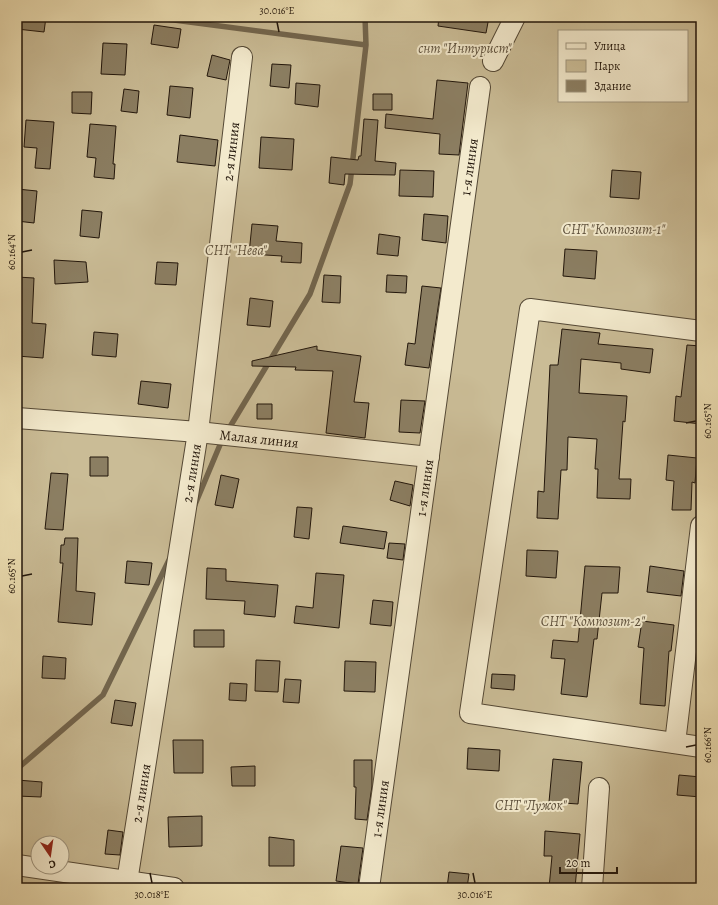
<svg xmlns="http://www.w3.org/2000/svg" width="718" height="905" viewBox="0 0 718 905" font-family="Alegreya,serif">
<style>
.green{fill:#cabc96;stroke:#766950;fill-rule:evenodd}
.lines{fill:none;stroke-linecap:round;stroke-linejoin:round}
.stream{stroke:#72654d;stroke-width:5.5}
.building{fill:#8b7e62;stroke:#22160b}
.street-casing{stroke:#544835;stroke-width:22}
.street{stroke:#f3eacd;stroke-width:20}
.ticks{fill:none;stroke:#22160b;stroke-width:1.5}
.labels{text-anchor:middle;stroke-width:4;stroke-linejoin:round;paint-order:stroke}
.park-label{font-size:14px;font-style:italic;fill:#5d503c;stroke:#f3eacd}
.street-label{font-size:14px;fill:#22160b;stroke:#f3eacd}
.neatline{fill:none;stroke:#22160b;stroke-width:1.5}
.ticks-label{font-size:10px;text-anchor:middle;fill:#22160b}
</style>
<rect width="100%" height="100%" fill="#ecdeb2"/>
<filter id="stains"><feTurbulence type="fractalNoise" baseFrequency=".005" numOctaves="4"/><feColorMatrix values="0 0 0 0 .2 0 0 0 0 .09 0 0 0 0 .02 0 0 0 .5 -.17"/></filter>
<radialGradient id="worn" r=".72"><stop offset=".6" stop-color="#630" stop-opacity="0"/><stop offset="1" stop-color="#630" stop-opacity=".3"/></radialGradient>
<!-- green -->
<path class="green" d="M17,17h684v871h-684zM559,31h128v70h-128zM38,843h24v24h-24z"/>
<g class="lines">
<!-- stream -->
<path class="stream" d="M151,17l215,28
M194,507l28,-67 88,-146 40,-110 16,-139 -1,-28
M17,769l86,-74 66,-135"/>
</g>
<!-- building -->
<path class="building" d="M17,17h29l-2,15 -27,-3z
M439,17h50l-3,16 -48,-7z
M154,25l27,4 -3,19 -27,-4z
M103,43l24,1 -2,31 -24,-1z
M212,55l18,5 -4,20 -19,-4z
M272,64l19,1 -2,23 -19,-2z
M437,80l31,3 -9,72 -20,-1 1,-20 -55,-6 1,-14 47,5z
M296,83l24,2 -2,22 -23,-3z
M170,86l23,2 -3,30 -23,-3z
M124,89l15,2 -2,22 -16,-2z
M72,92h20l-1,22 -19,-1z
M373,94h19v16h-19z
M364,119l14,1 -3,41 21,2 -1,12 -50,-1 -1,11 -15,-2 2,-26 27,3 1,-4h2z
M26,120l28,2 -4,47 -15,-1 2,-20 -13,-1z
M90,124l26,2 -3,38h2l-1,15 -20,-2 2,-19 -9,-1z
M180,135l38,5 -3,26 -38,-4z
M261,137l33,2 -2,31 -33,-2z
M400,170l34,1 -1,26 -34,-1z
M612,170l29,2 -2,27 -29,-2z
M17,189l20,2 -3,32 -17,-2z
M82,210l20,2 -3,26 -19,-2z
M424,214l24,2 -2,27 -24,-3z
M252,224l26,2 -2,15 26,2 -1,20 -20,-1 1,-6 -33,-2z
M379,234l21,3 -2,19 -21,-2z
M565,249l32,2 -2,28 -32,-3z
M54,260l32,2 2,20 -33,2z
M157,262l21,1 -2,22 -21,-1z
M324,275l17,1 -1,27 -18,-1z
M387,275l20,1 -1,17 -20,-1z
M17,277l17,1 -2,45 14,1 -3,34 -26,-2z
M422,286l19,2 -12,80 -24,-3 3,-22 7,1z
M250,298l23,3 -3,26 -23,-2z
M562,329l38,4 -2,11 55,5 -3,24 -29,-4v-6l-40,-4 -2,34 48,3 -2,26 -2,-1 -4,58h12l-1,20 -33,-1 1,-29h-3l2,-30 -29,-2 -1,33h-6l-3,49 -21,-1 1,-27 6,1 6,-127h8z
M94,332l24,2 -2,23 -24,-2z
M687,345l14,1v78l-27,-3 2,-25 5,1z
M317,346v4l44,6 -7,46 15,1 -4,35 -39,-5 7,-62 -38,-1 1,-3 -44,-1v-5z
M141,381l30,3 -3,24 -30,-4z
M401,400l24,1 -5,32 -21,-1z
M257,404h15v15h-15z
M668,455l29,3 -2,25 -3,-1 -1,28h-19l2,-29 -8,-1z
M90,457h18v19h-18z
M51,473l17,1 -5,56 -18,-1z
M221,475l18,4 -6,29 -18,-3z
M395,481l18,4 -3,21 -20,-6z
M297,507l15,1 -3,31 -15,-2z
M343,526l44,6 -3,17 -44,-6z
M65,538h13l-2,53 19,2 -3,32 -34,-3 5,-59h-3l1,-18h3z
M389,543l16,1 -2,16 -16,-2z
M527,550l31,1 -2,27 -30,-2z
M127,561l25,2 -3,22 -24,-2z
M585,566l35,1 -2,26h-16l-5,46h-3l-7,58 -26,-3 4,-35 -14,-1 2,-18 25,2z
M650,566l34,5 -3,25 -34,-4z
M207,568l19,1v12l52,4 -3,32 -31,-3 1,-13 -39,-2z
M316,573l28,2 -5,53 -45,-5 2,-17 17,2z
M373,600l20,2 -2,24 -21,-2z
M642,621l32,4 -3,26h-2l-4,55 -25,-2 4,-56 -6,-1z
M194,630h30v17h-30z
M43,656l23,2 -1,21 -23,-1z
M256,660l24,1 -2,31 -23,-1z
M345,661l31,1 -1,30 -31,-1z
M492,674l23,1 -1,15 -23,-2z
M285,679l16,1 -2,23 -16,-1z
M230,683l17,1 -1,17 -17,-1z
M115,700l21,3 -4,23 -21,-3z
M173,740h30v33h-29z
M468,748l32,2 -1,21 -32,-2z
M553,759l29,3 -4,42 -29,-2z
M354,760h18v26l-5,34 -12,-1 1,-32h-2z
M255,766v20h-23l-1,-19z
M679,775l22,2v20l-24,-2z
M17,780l25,2 -1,15 -24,-1z
M202,816v30l-33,1 -1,-30z
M108,830l15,2 -3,23 -15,-1z
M545,831l35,3 -5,54h-26l3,-32h-8z
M269,837l25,3v26h-25z
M341,846l22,2 -5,36 -22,-3z
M449,872l20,2 -2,14h-20z"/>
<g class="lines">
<!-- street casing -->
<g class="street-casing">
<g id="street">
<path d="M493,61l22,-44"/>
<path d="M701,331l-171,-22 -60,404 231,34"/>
<path id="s1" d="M17,418l181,14 231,25"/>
<path d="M675,743l26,-217"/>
<path d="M17,865l157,23"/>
<path id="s2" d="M126,888l72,-456 44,-375"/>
<path id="s3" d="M369,888l111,-801"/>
<path d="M592,888l7,-100"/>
</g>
</g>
<!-- street -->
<use href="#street" class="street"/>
</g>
<!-- ticks -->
<path class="ticks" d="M277,22l2,10M22,252l10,-2M686,423l10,-2M22,576l10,-2M686,747l10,-2M150,873l2,10M473,873l2,10"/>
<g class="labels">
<!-- park labels -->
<g class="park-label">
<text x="465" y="53">снт "Интурист"</text>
<text x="614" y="234">СНТ "Композит-1"</text>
<text x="236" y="255">СНТ "Нева"</text>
<text x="593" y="626">СНТ "Композит-2"</text>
<text x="531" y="810">СНТ "Лужок"</text>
</g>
<!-- street labels -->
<g class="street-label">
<text dy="5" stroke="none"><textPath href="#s2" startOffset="744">2-я линия</textPath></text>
<text dy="5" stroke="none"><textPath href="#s3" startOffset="728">1-я линия</textPath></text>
<text dy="5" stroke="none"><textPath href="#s1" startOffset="243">Малая линия</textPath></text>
<text dy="5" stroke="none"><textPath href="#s2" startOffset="420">2-я линия</textPath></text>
<text dy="5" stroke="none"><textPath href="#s3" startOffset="404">1-я линия</textPath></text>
<text dy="5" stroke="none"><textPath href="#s2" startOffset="96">2-я линия</textPath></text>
<text dy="5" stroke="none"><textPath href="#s3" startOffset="80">1-я линия</textPath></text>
</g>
</g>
<!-- margin -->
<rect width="718" height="905" fill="none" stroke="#ecdeb2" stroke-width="44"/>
<!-- legend -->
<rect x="558" y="30" width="130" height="72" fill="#f3eacd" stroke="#9f957f"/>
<rect x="566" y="43" width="20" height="6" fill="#f3eacd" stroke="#9f957f"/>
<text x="594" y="50" font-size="12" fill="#22160b">Улица</text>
<rect x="566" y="60" width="20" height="12" fill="#cabc96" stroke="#9f957f"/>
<text x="594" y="70" font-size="12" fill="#22160b">Парк</text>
<rect x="566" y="80" width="20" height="12" fill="#8b7e62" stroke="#9f957f"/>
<text x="594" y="90" font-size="12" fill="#22160b">Здание</text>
<!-- north arrow -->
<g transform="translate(50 855) rotate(167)"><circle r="19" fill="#f3eacd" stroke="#9f957f"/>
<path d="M0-3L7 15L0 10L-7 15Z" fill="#8f2418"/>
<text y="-6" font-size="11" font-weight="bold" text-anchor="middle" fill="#22160b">С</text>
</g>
<!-- scale -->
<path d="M560 867v6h57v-6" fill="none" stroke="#22160b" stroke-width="2"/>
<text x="566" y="867" font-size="12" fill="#22160b" stroke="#f3eacd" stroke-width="3" paint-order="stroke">20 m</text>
<rect x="22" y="22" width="674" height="861" class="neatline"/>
<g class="ticks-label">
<text x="277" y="14">30.016°E</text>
<text transform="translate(11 252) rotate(-90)" y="4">60.164°N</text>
<text transform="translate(707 421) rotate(-90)" y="4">60.165°N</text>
<text transform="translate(11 576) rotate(-90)" y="4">60.165°N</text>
<text transform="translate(707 745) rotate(-90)" y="4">60.166°N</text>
<text x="152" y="898">30.018°E</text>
<text x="475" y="898">30.016°E</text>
</g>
<rect width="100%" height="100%" filter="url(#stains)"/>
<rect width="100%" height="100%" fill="url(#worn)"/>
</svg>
